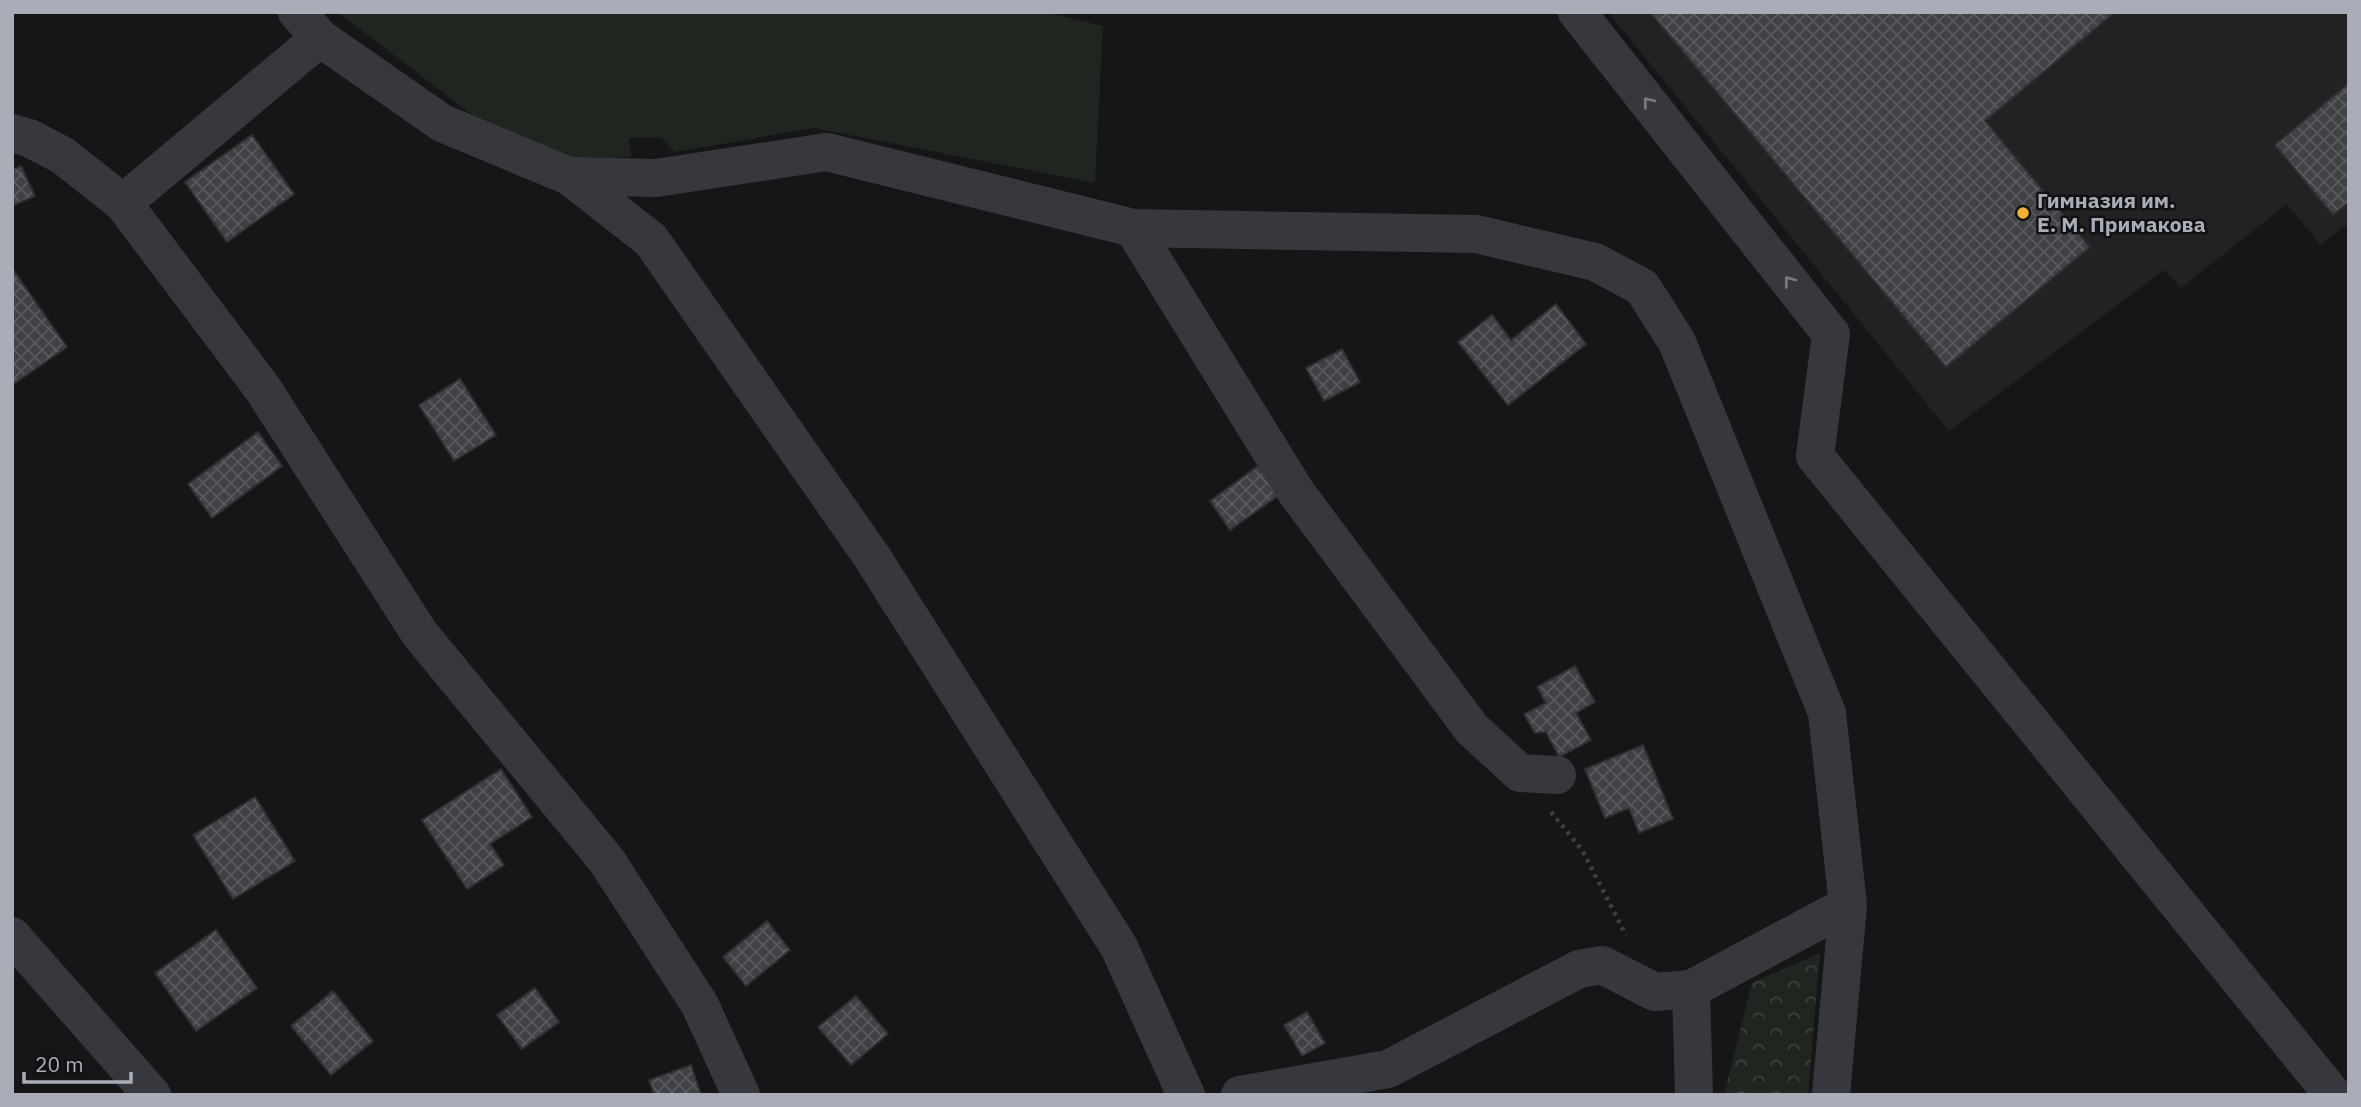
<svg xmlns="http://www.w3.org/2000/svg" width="2361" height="1107" viewBox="0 0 2361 1107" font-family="'IBM Plex Sans',sans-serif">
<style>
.built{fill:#222225}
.grass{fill:#1e261f}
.forest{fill:url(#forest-crowns)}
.building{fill:url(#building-cross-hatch);stroke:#303034;stroke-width:2}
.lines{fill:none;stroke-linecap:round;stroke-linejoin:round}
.path{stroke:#3d3f44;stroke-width:4.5;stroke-dasharray:3.5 5;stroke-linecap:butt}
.minor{stroke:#37383d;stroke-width:38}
.oneway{stroke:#757881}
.poi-dot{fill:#f2b134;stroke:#111113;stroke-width:2.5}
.labels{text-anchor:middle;stroke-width:5;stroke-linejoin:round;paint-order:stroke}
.poi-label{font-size:21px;font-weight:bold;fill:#a8adb8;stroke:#111113;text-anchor:start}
</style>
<defs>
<pattern id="forest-crowns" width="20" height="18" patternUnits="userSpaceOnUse" patternTransform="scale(1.75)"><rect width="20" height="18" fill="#1e261f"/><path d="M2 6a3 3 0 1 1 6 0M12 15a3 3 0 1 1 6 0" fill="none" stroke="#3c433d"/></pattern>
<pattern id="building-cross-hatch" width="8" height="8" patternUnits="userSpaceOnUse" patternTransform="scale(1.75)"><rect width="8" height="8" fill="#404145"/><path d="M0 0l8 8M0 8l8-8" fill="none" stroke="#595a5e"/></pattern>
</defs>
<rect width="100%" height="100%" fill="#161618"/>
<!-- built -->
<path class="built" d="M1608,12h741v211l-29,22 -33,-41 -106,84 -17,-18 -215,161z"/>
<!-- grass -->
<path class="grass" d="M337,12h709l57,14 -8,157 -281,-55 -139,24 -14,-15 -32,1 2,18 -60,6 -93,-43z"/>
<!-- forest -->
<path class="forest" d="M1820,953l-12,142h-84l28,-112z"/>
<!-- building -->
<path class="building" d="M1650,12h465l-130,109 105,126 -144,120z
M2349,83v119l-16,13 -58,-70z
M252,135l42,59 -67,48 -42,-60z
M21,166l14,30 -23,10v-36z
M14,271l53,76 -55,38v-113z
M1556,304l30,40 -78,61 -50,-63 34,-27 19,25z
M1342,349l18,33 -36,19 -18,-33z
M460,379l36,56 -42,26 -35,-56z
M258,432l24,34 -70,52 -24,-34z
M1258,466l21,29 -49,35 -20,-29z
M1575,666l20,36 -19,11 15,27 -32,17 -13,-25 -11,1 -11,-19 22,-11 -9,-16z
M1643,745l30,74 -34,14 -10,-25 -24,10 -20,-49z
M501,769l31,48 -42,27 14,21 -37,24 -45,-69z
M255,797l40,64 -62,38 -40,-64z
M767,921l23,29 -44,36 -23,-29z
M216,930l41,58 -61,43 -41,-58z
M535,988l24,34 -37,27 -25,-34z
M333,991l40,50 -42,34 -40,-49z
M856,996l32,38 -37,31 -33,-38z
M1307,1012l18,31 -23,13 -18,-31z
M691,1065l10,30h-47l-5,-15z"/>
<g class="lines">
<!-- path -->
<path class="path" d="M1551,812l31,38 44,85"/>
<!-- minor -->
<path class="minor" d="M297,12l23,26 122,85 127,53 87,2 171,-26 306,76 343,6 119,28 47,25 35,55 150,371 21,192 -17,190
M1577,12l254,322 -16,122 518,639
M12,133l17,5 33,17 61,48 140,186 157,245 187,227 93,144 41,90
M569,176l82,64 221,317 247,390 67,148
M123,203l197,-165
M1133,228l163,264 176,237 48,44 37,2
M12,936l140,159
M1691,989l3,106
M1240,1095l148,-26 191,-100 23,-4 53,27 36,-3 157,-84"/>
</g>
<!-- one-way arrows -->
<defs><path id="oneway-chevron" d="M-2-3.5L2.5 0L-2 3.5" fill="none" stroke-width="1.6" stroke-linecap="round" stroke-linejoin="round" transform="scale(1.75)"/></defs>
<g class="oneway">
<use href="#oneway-chevron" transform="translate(1648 102) rotate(-128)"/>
<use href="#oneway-chevron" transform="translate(1789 281) rotate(-128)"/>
</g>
<!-- markers -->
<circle class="poi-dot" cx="2023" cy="213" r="7"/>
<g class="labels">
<!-- poi labels -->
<g class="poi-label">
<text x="2037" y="208">Гимназия им.<tspan x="2037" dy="24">Е. М. Примакова</tspan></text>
</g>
</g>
<!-- border -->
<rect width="2361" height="1107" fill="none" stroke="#a8adb8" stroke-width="28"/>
<!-- scale -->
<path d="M24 1072v10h107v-10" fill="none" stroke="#a8adb8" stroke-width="3.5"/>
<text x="35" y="1072" font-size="21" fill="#a8adb8" stroke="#111113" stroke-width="5" paint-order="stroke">20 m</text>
</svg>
